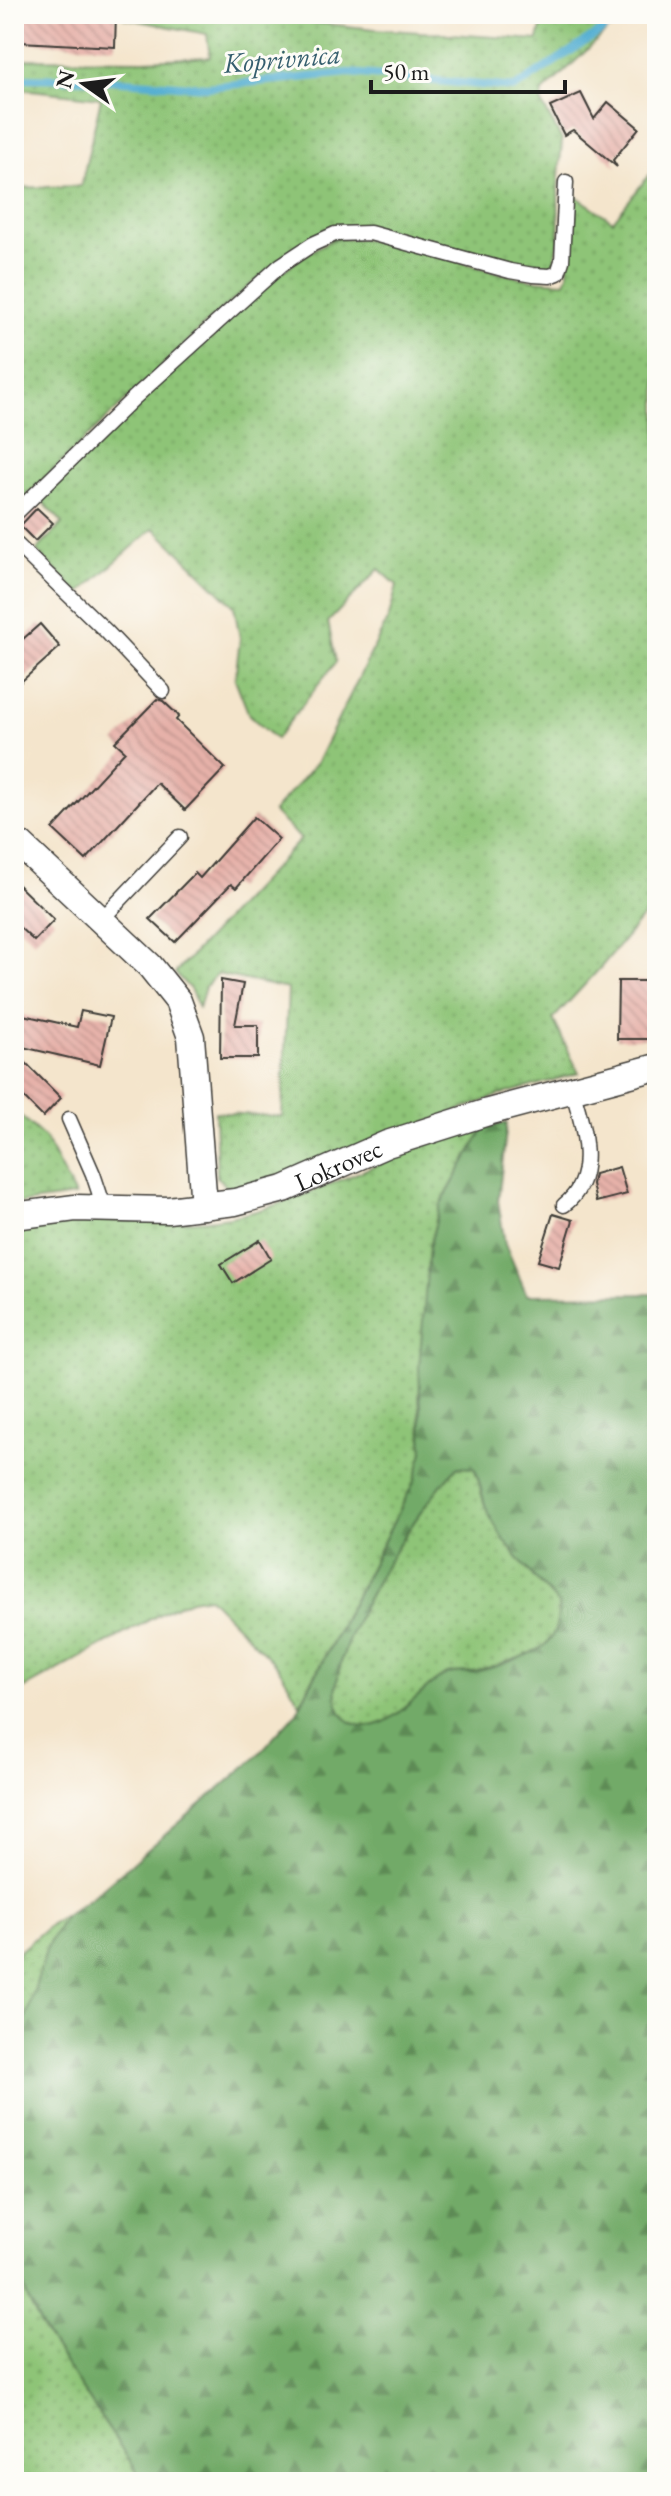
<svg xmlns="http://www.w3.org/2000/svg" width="671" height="2496" viewBox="0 0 671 2496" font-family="'EB Garamond',serif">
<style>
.grass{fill:url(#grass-dots);stroke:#55704a;stroke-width:2}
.forest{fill:url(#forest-firs);stroke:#476342;stroke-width:2;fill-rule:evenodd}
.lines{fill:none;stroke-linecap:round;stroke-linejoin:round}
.stream{stroke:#54afd2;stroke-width:8}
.building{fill:url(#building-back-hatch)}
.lane-casing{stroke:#3c3a36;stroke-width:17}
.street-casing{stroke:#3c3a36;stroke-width:29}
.lane{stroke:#fff;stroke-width:14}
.street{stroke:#fff;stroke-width:26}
.labels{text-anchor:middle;stroke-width:6;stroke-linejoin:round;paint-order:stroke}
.street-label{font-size:26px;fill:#1c1c1c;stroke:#fdfcf7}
.water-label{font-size:28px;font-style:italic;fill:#355e6e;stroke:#fdfcf7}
</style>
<defs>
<pattern id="grass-dots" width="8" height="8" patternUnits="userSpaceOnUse" patternTransform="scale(2)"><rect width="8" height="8" fill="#8ec477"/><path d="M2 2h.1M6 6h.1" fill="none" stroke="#7aa866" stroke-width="1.8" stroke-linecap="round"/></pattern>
<pattern id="forest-firs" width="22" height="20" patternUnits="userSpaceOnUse" patternTransform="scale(2)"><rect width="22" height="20" fill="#72aa68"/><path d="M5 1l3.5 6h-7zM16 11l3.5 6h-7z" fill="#5d8a55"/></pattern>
<pattern id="building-back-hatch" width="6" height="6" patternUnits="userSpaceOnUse" patternTransform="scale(2)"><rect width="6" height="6" fill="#e6b1a9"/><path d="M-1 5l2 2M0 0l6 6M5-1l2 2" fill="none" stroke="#c59891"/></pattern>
</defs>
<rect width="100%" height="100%" fill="#fdfcf7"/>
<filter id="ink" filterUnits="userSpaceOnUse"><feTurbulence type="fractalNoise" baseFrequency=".0125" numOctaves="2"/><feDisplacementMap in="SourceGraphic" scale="16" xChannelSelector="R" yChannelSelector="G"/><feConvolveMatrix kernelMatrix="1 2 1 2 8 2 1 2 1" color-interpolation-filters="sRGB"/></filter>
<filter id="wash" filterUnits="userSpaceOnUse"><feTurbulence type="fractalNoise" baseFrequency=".006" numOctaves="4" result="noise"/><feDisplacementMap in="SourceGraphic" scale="32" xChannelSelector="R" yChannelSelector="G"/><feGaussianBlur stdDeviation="1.8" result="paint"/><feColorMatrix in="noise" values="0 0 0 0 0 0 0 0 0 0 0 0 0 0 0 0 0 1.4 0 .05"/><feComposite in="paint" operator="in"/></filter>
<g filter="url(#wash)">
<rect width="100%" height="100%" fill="#f4e5cc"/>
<!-- grass -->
<path class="grass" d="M123,14h110l142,15 163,11 6,-26h100l-36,16 -65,62 -2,10 21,38 -4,48 1,54 -6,23 -7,4h-18l-154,-41 -80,20 -85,72 -195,188v-320l67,-2 20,-88 -87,-10v-29l130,1 66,-3 -3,-23 -84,-16z
M657,165v735l-56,67 -48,52 26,54 -79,22 -222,83 -49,12 -12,-13 -2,-65 67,5 6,-128 -71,-15 -12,13 -6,21 -9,-19 -15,-16 126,-134 -28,-27 44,-50 72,-145 8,-32 -18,-16 -51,53 8,40 -60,77 -27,-24 -14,-36 5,-41 -6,-32 -80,-78 -75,66 -43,-43 27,-28 -24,-25c18,-16 36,-32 53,-49 39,-38 204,-208 248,-210 66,-3 124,30 188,40 12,2 25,2 37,3l3,-8v-73l5,-7 40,27z
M14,1110l31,28 30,58 -61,8z
M484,1128l-44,78 -11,42 -10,149 4,55 -8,28 -115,224 -21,-36 -70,-71 -18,3 -22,9 -155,85v-465c65,-18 135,-1 201,-10 46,-5 86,-23 128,-40 38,-16 75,-31 113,-47z
M458,1467l16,1c7,13 6,29 13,41 17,32 48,70 72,95 -1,14 -2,30 -13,40 -12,10 -58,26 -74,28 -7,1 -17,0 -24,2 -28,12 -59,64 -93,50 -68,-26 70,-229 103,-257z
M65,1916l-18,31 -19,65 -14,32v-88l39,-34z
M14,2262l17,44 17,32 96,144h-130z"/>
<!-- forest -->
<path class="forest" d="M507,1123l-9,78 7,43 22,51 130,-1v1188h-513l-96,-144 -17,-32 -17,-44v-218l14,-32 19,-65 18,-31 33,-24 157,-134 42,-46 118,-232 8,-28 -4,-84 10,-120 11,-42 44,-78zM458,1467l16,1c7,13 7,28 13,42 16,35 46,67 72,94 -1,14 -2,30 -13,40 -11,10 -58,26 -74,28 -7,1 -17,0 -24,2 -28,11 -58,64 -93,50 -68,-26 70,-229 103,-257z"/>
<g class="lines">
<!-- stream -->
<path class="stream" d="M14,78l81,1 111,8 143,-14 166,15 112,-74"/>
</g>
<g id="blocks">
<!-- building -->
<path class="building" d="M75,14h41l-1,33 -95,-5v-27z
M581,93l13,26 14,-17 31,26 -26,32 4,7 -44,-37 -9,5 -14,-28z
M37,508l16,15 -18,18 -15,-15z
M40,624l20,23 -46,41v-41z
M157,699l6,2 16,15 -3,4 49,48 -40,42 -28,-27 -71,77 -33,-31 72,-78 -10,-9z
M254,817l25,22 -43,49 -5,-4 -56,58 -25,-23 45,-46 5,5z
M14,881l40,39 -20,21 -20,-19z
M221,980l22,4 -8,41h23v33h-38z
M618,981h31v58h-32z
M81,1011l30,6 -11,48 -86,-20v-32l63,14z
M14,1051l47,47 -18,19 -29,-29z
M619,1167l8,27 -31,8 -4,-18 2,-10z
M553,1214l20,6 -14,47 -21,-6z
M260,1240l11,19 -38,24 -12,-19z"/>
</g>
</g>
<g filter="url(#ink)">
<use href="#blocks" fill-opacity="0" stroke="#3c3a36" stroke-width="2"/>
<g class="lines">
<!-- lane casing -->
<g class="lane-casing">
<path id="lane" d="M14,515l120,-117 117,-106 30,-27 32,-21 22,-10 35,-1 140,38 23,4 17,1 8,-3 4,-12 4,-79
M14,542l92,89 57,60
M102,919l78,-82
M69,1119l24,55 11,33
M564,1205c36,-27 19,-79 8,-116"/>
</g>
<!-- street casing -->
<g class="street-casing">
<g id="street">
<path d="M14,843l7,2 129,121 28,35 13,36 13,169"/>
<path id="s1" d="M14,1216l61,-8 93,2 67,-8 49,-13 103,-45 101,-32 169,-45"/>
</g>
</g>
<!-- lane -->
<use href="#lane" class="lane"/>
<!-- street -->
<use href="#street" class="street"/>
</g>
</g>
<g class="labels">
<!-- street labels -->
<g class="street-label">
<text dy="9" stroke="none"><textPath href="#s1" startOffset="332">Lokrovec</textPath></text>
</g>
<!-- water labels -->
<g class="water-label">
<text transform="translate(282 58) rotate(-5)" y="10">Koprivnica</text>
</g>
</g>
<!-- margin -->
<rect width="671" height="2496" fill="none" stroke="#fdfcf7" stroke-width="48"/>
<!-- north arrow -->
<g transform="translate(84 84) rotate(284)" stroke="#fdfcf7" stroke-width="6" paint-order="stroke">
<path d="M0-6L14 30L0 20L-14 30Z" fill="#1c1c1c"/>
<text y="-12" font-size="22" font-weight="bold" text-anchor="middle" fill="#1c1c1c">N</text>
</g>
<!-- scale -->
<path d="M371 80v12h194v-12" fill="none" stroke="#1c1c1c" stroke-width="4"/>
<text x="383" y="80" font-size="24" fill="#1c1c1c" stroke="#fdfcf7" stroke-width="6" paint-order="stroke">50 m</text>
</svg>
